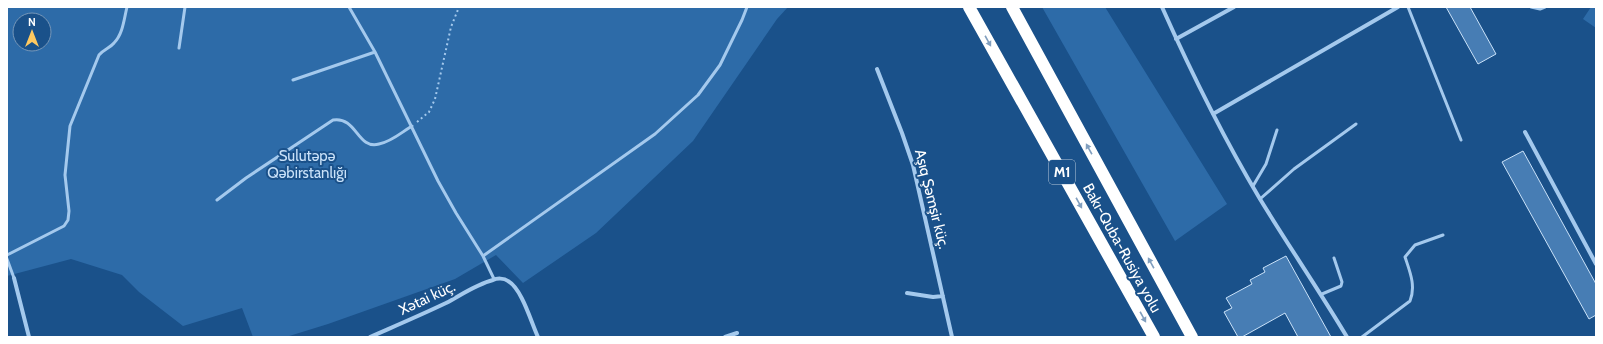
<svg xmlns="http://www.w3.org/2000/svg" width="1603" height="344" viewBox="0 0 1603 344" font-family="Cabin,sans-serif">
<style>
.green{fill:#2d6ba8;fill-rule:evenodd}
.building{fill:#477db4;stroke:#cae2f9}
.lines{fill:none;stroke-linecap:round;stroke-linejoin:round}
.path{stroke:#a4c9ed;stroke-width:2;stroke-dasharray:2 3;stroke-linecap:butt}
.lane{stroke:#a4c9ed;stroke-width:3}
.street{stroke:#a4c9ed;stroke-width:4}
.highway{stroke:#fff;stroke-width:12}
.oneway{fill:#819fbf}
.labels{text-anchor:middle;stroke-width:4;stroke-linejoin:round;paint-order:stroke}
.shield{fill:#1a518a;stroke:#bacbdc;stroke-width:1}
.shield-label{font-size:14px;font-weight:bold;fill:#fff}
.park-label{font-size:15px;fill:#cae2f9;stroke:#1a518a}
.street-label{font-size:15px;fill:#fff;stroke:#1a518a}
</style>
<rect width="100%" height="100%" fill="#1a518a"/>
<!-- green -->
<path class="green" d="M7,7h781l-11,12 -84,122 -97,92 -73,50 -27,-28 -41,24 -127,45 -42,13h-33l-11,-29 -59,18 -44,-34 -17,-17 -51,-16 -64,17zM20,20h24v24h-24z
M1042,7h63l122,197 -52,37z
M1591,7h5v21l-13,-9z"/>
<!-- building -->
<path class="building" d="M1446,7h24l26,47 -18,10z
M1523,151l73,133v31l-7,4 -87,-157z
M1286,256l45,81h-33l-13,-24 -43,24h-4l-14,-25 8,-4 -6,-10 26,-14 -2,-4 15,-8 -2,-4z"/>
<g class="lines">
<!-- path -->
<path class="path" d="M417,122l12,-10 6,-13 16,-72 8,-20"/>
<!-- lane -->
<path class="lane" d="M349,7l26,45 63,129 18,32 27,43 11,23
M1408,7l53,133
M1531,7l9,2 5,-2
M179,48l6,-41
M293,80l82,-28
M1253,186l13,-22 11,-34
M1260,199l34,-30 62,-45
M217,200l29,-22 87,-58c24,-4 24,30 46,24 12,-2 23,-12 33,-18
M7,255l57,-29 4,-6 1,-9 -4,-36 5,-49 29,-71c5,-6 11,-7 15,-12 9,-9 10,-24 13,-36
M483,256l172,-122 43,-39 22,-30 22,-45 5,-13
M7,259l7,19
M1322,294l19,-8 1,-4 -8,-24
M1362,337l48,-36c6,-15 0,-29 -5,-44l10,-12 28,-10"/>
<!-- street -->
<path class="street" d="M1162,7c29,65 61,130 98,192 28,46 59,91 87,138
M1176,39l58,-32
M877,69l25,64 11,32 39,172
M1213,114l185,-107
M1525,132l71,132
M14,278l15,59
M907,293l26,4 10,-1
M370,337c25,-11 51,-22 76,-34 15,-8 31,-19 47,-23 4,-2 11,-2 15,1 14,8 23,41 30,56
M725,337l12,-4"/>
<!-- highway -->
<path class="highway" d="M969,7l185,330
M1012,7l180,330"/>
</g>
<!-- one-way arrows -->
<defs><path id="oneway-solid" d="M-6-.8H1V-3.2L6.5 0L1 3.2V.8H-6Z"/></defs>
<g class="oneway">
<use href="#oneway-solid" transform="translate(988 41) rotate(61)"/>
<use href="#oneway-solid" transform="translate(1089 149) rotate(-119)"/>
<use href="#oneway-solid" transform="translate(1079 203) rotate(61)"/>
<use href="#oneway-solid" transform="translate(1151 263) rotate(-119)"/>
<use href="#oneway-solid" transform="translate(1143 317) rotate(61)"/>
</g>
<g class="labels">
<!-- shield labels -->
<rect class="shield" x="1049" y="160" width="26" height="24" rx="3"/>
<g class="shield-label">
<text x="1062" y="177">M1</text>
</g>
<!-- park labels -->
<g class="park-label">
<text x="307" y="161">Sulutəpə<tspan x="307" dy="17">Qəbirstanlığı</tspan></text>
</g>
<!-- street labels -->
<g class="street-label">
<text transform="translate(932 199) rotate(76)" y="5">Aşıq Şəmşir küç.</text>
<text transform="translate(1122 248) rotate(61)" y="5">Bakı-Quba-Rusiya yolu</text>
<text transform="translate(427 298) rotate(-25)" y="5">Xətai küç.</text>
</g>
</g>
<!-- border -->
<rect width="1603" height="344" fill="none" stroke="#ffffff" stroke-width="16"/>
<!-- north arrow -->
<g transform="translate(32 32)"><circle r="19" fill="#1a518a" stroke="#7697b9"/>
<path d="M0-3L7 15L0 10L-7 15Z" fill="#ffc960"/>
<text y="-6" font-size="11" font-weight="bold" text-anchor="middle" fill="#ffffff">N</text>
</g>
</svg>
